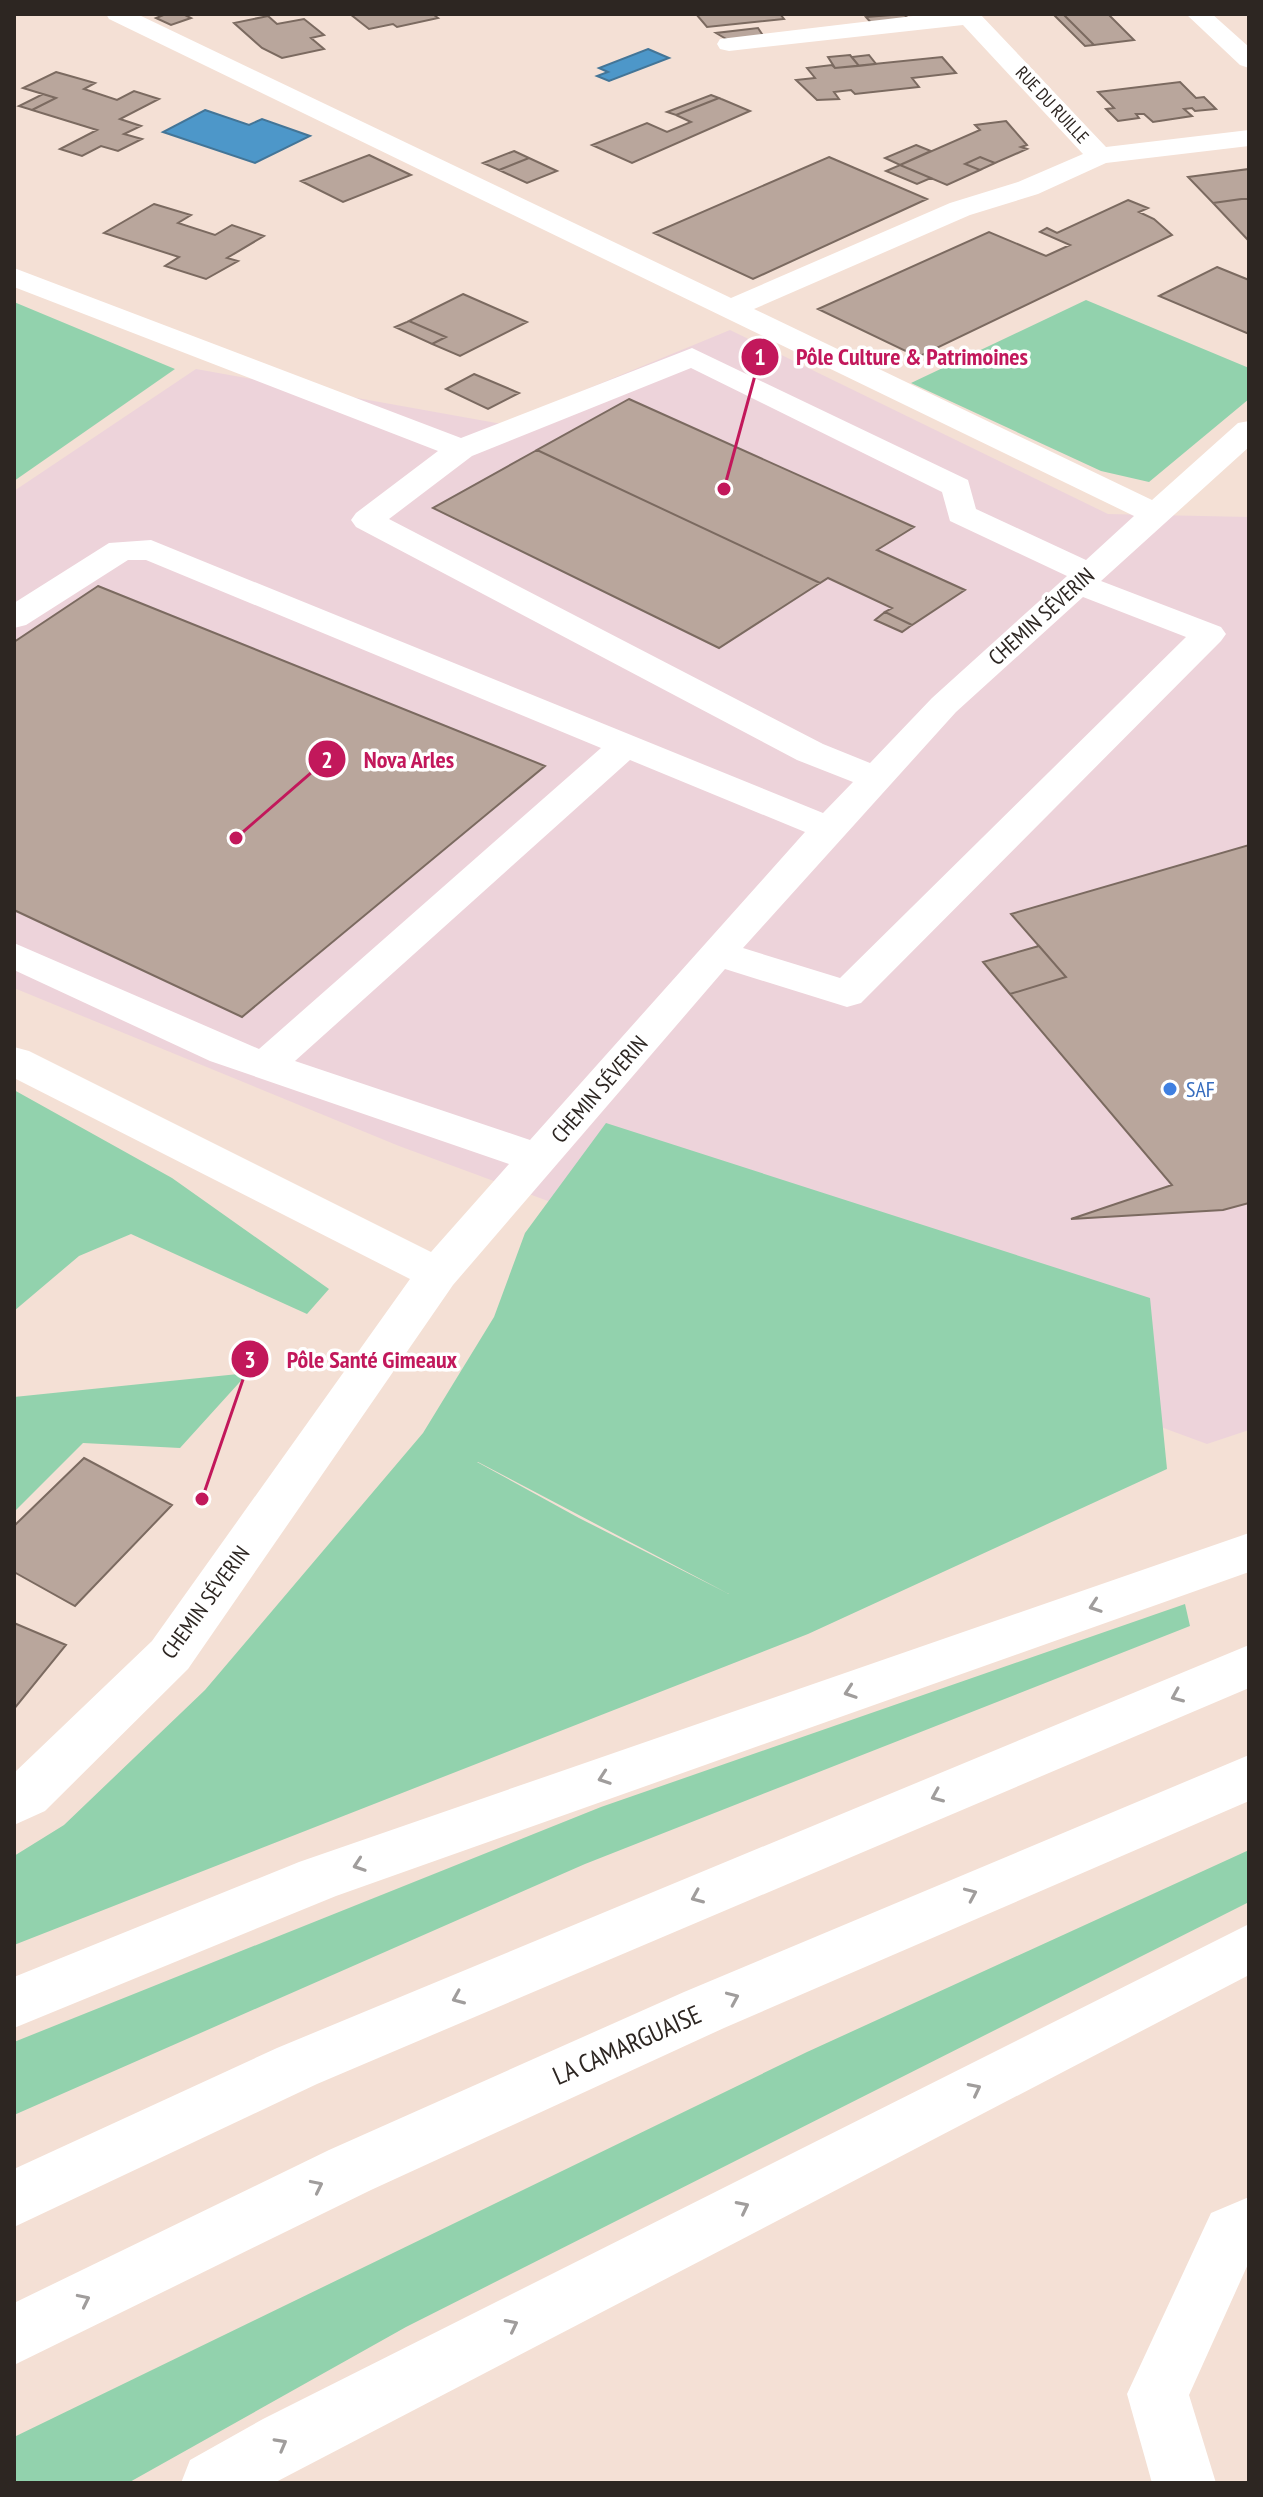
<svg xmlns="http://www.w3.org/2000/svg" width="1263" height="2497" viewBox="0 0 1263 2497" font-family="'PT Sans Narrow',sans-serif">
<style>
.industrial{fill:#edd3da}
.green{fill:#92d2ad;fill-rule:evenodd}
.water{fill:#4d97c9;stroke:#437597;stroke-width:2}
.building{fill:#b9a69c;stroke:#7b6a60;stroke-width:2}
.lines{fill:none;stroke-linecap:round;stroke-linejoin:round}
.minor{fill:#fff;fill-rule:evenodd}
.highway{fill:#fff;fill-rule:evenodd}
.oneway{stroke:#a09d9c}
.shop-dot{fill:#3f7fe0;stroke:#fff;stroke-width:3}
.labels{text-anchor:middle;stroke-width:7;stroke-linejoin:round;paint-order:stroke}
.far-street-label{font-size:18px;fill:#2d2622;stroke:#fff}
.street-label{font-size:22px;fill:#2d2622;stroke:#fff}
.shop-label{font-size:22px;fill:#366cbe;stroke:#fff;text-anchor:start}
.near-street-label{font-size:26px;fill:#2d2622;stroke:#fff}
.leader{fill:none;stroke:#c2185b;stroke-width:3}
.callout-dot{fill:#c2185b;stroke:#fff;stroke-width:3}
.mark-label{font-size:24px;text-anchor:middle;font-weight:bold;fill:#fff}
.callout-label{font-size:24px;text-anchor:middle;font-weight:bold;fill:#c2185b;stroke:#fff;stroke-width:7;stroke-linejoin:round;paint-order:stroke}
</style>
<rect width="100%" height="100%" fill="#f4e0d5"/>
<!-- industrial -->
<path class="industrial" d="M730,330l378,184 141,3v913l-42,14 -808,-298 -385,-158v-497l182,-122 306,55z"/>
<!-- green -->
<path class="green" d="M1086,300l163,68v31l-100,83 -48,-11 -190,-88z
M14,302l161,67 -161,112z
M14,1090l158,88 157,111 -22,25 -176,-80 -52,22 -65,55z
M606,1123l544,175 17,171 -359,165 -794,311v-89l50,-31 141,-135 218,-257 71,-116 31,-84zM477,1462h1l251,132 -150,-76z
M248,1373l-68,75 -97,-5 -69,69v-115z
M1185,1604l5,22 -605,238 -571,251v-73l587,-235z
M1249,1850v52l-843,425 -278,156h-114v-46l793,-385z"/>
<!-- water -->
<path class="water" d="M648,49l21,9 -60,23 -12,-5 11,-4 -9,-4z
M205,110l44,15 13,-6 48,17 -55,27 -92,-31z"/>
<!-- building -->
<path class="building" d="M166,14h17l8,4 -20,7 -15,-7z
M350,14h91l-7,1 4,3 -41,9 -4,-3 -24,5z
M696,14h84l4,5 -77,8z
M904,14l6,7 -37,4 -7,-8z
M1053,14h10l31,31 -9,1z
M1063,14h45l26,26 -40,5z
M268,16l9,8 27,-5 20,16 -13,3 13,11 -42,9 -20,-10 -28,-25z
M758,28l6,9 -36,3 -12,-7z
M850,55l9,11 -24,2 -7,-11z
M869,55l7,9 -17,2 -7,-9z
M942,57l14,16 -44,5 7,9 -64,7 -4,-4 -17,2 5,7 -22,1 -21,-20 19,-2 -8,-10 25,-3 3,3z
M56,72l39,11 -11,6 33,11 17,-9 25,8 -39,20 21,7 -17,8 18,5 -24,12 -17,-5 -19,10 -22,-7 37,-19 -65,-20 24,-12 -33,-10z
M1180,82l16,16 8,-1 12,12 -21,2 -3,-3 -8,1 8,7 -39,6 -9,-8h-8l3,4 -21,3 -12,-12 8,-1 -16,-16z
M43,94l13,4 -24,12 -13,-4z
M711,95l8,3 -43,17 -9,-3z
M719,98l31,13 -118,52 -40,-18 55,-22 20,9 24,-10 -15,-7z
M1006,121l21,24 -6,2 6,2 -32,14 -15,-6 -15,7 15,6 -33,15 -47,-20 80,-35 -5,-5z
M916,145l15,6 -31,14 -15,-7z
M514,151l15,7 -30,12 -16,-7z
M369,155l42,20 -68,27 -42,-21z
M829,157l98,42 -174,80 -99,-46z
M980,157l15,6 -15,7 -15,-6z
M529,158l28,13 -30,12 -28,-13z
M900,165l31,13 -14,6 -31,-13z
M1249,169v29l-36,5 -25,-26z
M1249,198v41l-1,1 -35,-37z
M1128,200l20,8 -9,4 15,7 18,16 -254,122 -100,-48 171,-77 57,24 24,-11 -30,-13 7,-4 10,5z
M154,204l37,11 -13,8 37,12 17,-10 32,11 -37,22 11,3 -32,18 -41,-13 14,-9 -75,-24z
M1217,267l32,13v54l-90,-38z
M463,294l64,28 -67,34 -28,-12 14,-7 -37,-16z
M409,321l37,16 -14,7 -37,-17z
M474,374l45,19 -31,16 -42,-20z
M629,399l285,128 -37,23 88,40 -53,35 -27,-13 7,-4 -64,-30 -8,5 -283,-133z
M537,450l283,133 -101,65 -286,-140z
M98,586l447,180 -303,251 -228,-107v-268z
M885,612l27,13 -10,7 -27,-12z
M1249,845v358l-26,7 -152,9 101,-34 -162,-191 56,-17 -55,-63z
M1039,946l27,31 -56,17 -27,-32z
M84,1458l88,47 -97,101 -61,-34v-46z
M14,1623l52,22 -52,64z"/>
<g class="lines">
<!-- minor -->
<path class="minor" d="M106,14h31l594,284 219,-95 68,-21 65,-28 -120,-129 -234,26 -9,-2 -3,-5 3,-5 210,-25h50l126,133 143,-17v16l-143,17 -68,31 -68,21 -216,94 398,191 86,-77 11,-2v26l-148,134 120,46 5,7 -5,7 -360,362 -14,4 -122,-38 -272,316 -265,384 -143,142 -31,14v-52l138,-132 258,-362 -396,-201v-31l15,4 402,201 78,-88 -299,-103 -196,-91v-27l245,106 342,-301 -455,-188h-18l-102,65 -12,3v-25l95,-60 42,-3 672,273 30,-31 -56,-22 -441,-233 -5,-7 5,-7 82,-62 -424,-164v-19l447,170 231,-90 276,132 8,29 110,51 48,-44 -1025,-497zM691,368l251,124 8,29 117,55 -135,122 -62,65 -47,-19 -434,-225 83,-63zM1083,597l103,40 -346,341 -97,-30 213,-236zM630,760l175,72 -275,308 -235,-79z
M1186,14h26l37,33v21l-9,-3z
M1249,2197v65l-60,133 27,88h-64l-25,-89 84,-181z"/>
<!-- highway -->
<path class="highway" d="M1249,1533v39l-913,324 -322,132v-51l285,-115z
M1249,1645v43l-932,396 -303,143v-58l263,-121z
M1249,1755v46l-525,227 -353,162 -357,175v-62l315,-153 355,-158z
M1249,1924v51l-975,508h-93l9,-23 73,-41z"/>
</g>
<!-- one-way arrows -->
<defs><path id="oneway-chevron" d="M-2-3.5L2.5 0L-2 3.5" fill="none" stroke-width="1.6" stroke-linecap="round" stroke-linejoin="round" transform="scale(2)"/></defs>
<g class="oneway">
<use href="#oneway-chevron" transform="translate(1095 1606) rotate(161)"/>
<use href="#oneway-chevron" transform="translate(850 1692) rotate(161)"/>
<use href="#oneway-chevron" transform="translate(1177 1696) rotate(157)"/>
<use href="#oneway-chevron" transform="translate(604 1778) rotate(161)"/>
<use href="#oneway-chevron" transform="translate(937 1796) rotate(157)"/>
<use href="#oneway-chevron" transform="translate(359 1865) rotate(161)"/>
<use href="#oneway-chevron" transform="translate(971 1894) rotate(-24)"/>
<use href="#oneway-chevron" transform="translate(697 1897) rotate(157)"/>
<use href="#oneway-chevron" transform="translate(458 1998) rotate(157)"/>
<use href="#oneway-chevron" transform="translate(733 1998) rotate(-24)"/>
<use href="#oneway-chevron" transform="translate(975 2089) rotate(-27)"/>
<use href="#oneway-chevron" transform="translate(317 2186) rotate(-26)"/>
<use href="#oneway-chevron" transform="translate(743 2207) rotate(-27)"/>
<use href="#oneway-chevron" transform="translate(84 2300) rotate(-26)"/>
<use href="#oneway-chevron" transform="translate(512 2325) rotate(-27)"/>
<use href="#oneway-chevron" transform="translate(281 2444) rotate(-29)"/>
</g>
<!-- markers -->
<circle class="shop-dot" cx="1170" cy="1089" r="8"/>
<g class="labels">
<!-- far-street labels -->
<g class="far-street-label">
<text transform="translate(1052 105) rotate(47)" y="6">RUE DU RUILLE</text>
</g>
<!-- street labels -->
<g class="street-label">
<text transform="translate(1041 616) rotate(-42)" y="8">CHEMIN SÉVERIN</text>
<text transform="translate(599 1089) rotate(-49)" y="8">CHEMIN SÉVERIN</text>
<text transform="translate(205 1602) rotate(-54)" y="8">CHEMIN SÉVERIN</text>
</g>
<!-- shop labels -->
<g class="shop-label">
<text x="1186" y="1097">SAF</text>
</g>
<!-- near-street labels -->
<g class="near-street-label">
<text transform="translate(627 2045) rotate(-24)" y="9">LA CAMARGUAISE</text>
</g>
</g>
<!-- callouts -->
<path class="leader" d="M724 489L760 357M236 838L327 759M202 1499L250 1359"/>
<g class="callout-dot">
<circle cx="724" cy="489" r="8"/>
<circle cx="236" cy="838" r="8"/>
<circle cx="202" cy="1499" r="8"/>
<circle cx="760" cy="357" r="20"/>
<circle cx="327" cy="759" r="20"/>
<circle cx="250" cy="1359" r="20"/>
</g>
<g class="mark-label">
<text x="760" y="365">1</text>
<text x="327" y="768">2</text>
<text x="250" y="1368">3</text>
</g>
<g class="callout-label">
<text x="912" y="365">Pôle Culture &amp; Patrimoines</text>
<text x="409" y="768">Nova Arles</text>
<text x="372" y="1368">Pôle Santé Gimeaux</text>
</g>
<!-- border -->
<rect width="1263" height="2497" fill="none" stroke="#2d2622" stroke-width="32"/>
</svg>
